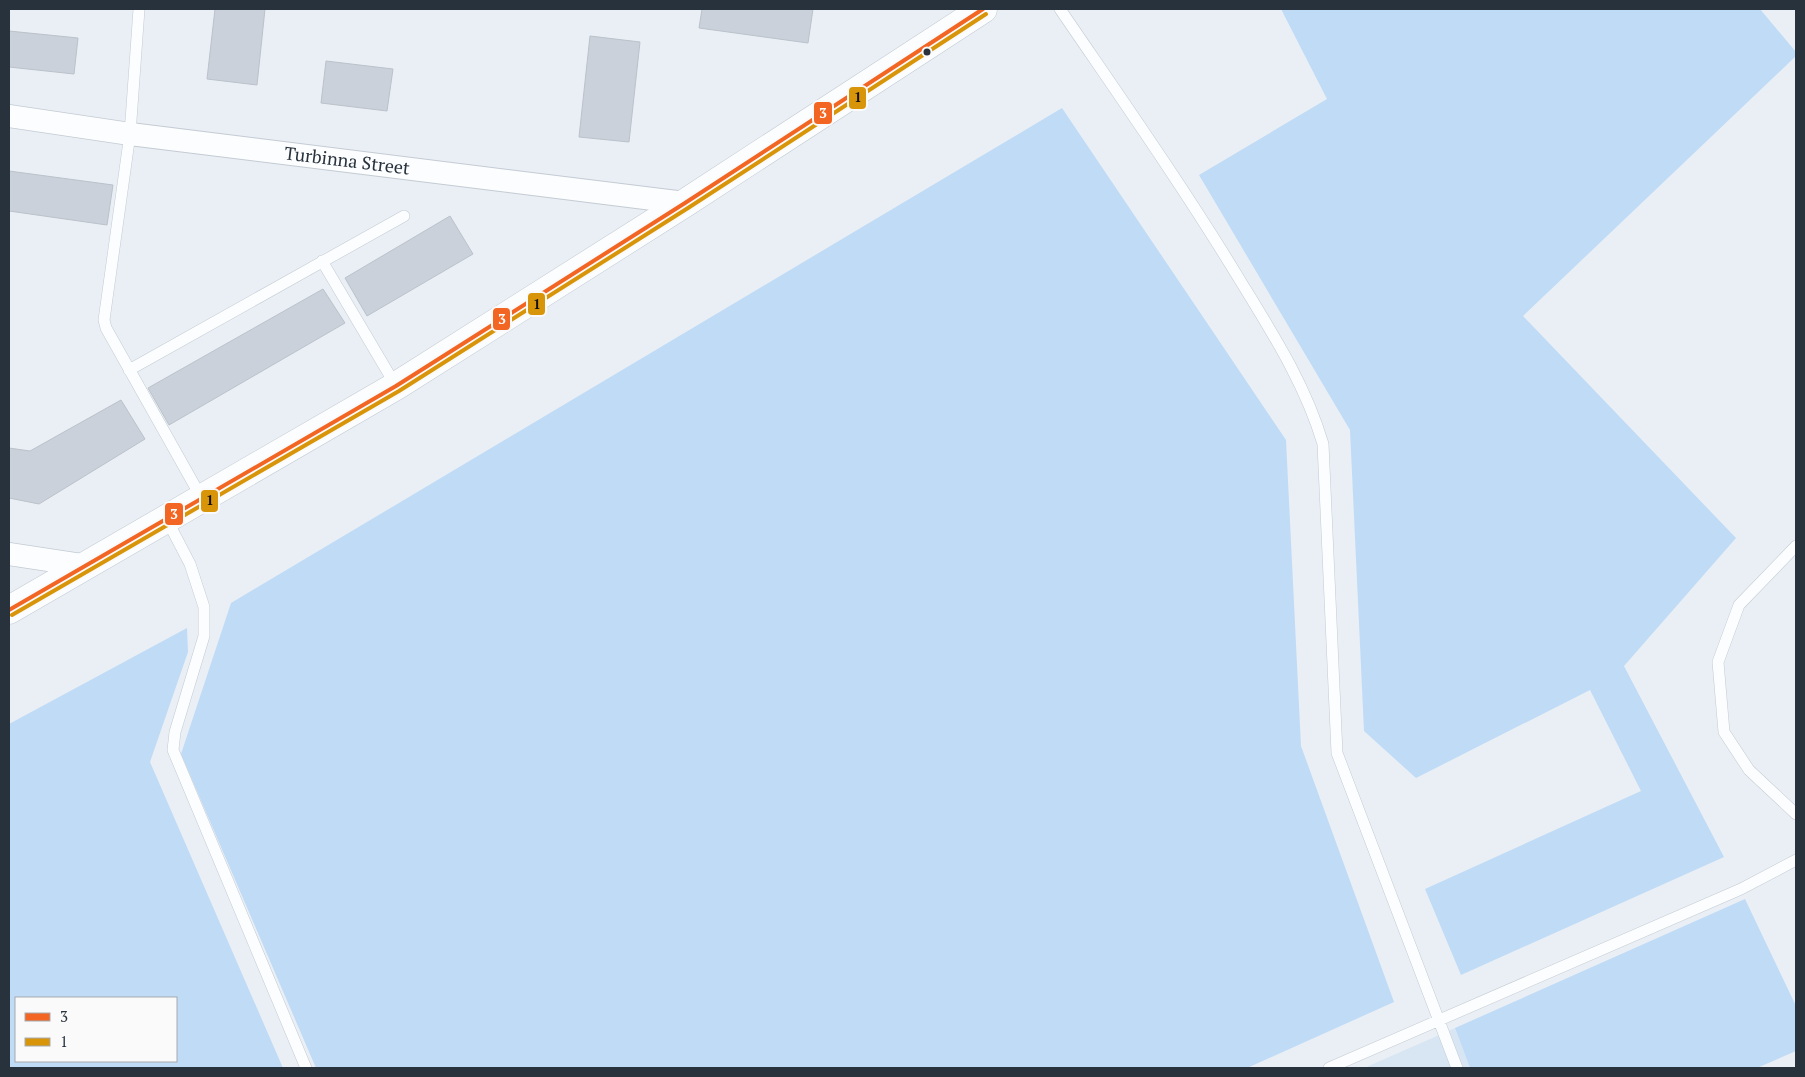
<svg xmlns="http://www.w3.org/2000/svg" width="1805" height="1077" viewBox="0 0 1805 1077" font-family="'PT Serif',serif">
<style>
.built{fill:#d8e6f3}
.green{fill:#c0dbf6;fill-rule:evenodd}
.building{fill:#cad1da;stroke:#bbc2ca}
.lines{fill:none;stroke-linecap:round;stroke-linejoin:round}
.lane-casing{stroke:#c4cbd3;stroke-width:12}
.street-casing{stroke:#c4cbd3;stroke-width:24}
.secondary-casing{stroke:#c4cbd3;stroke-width:29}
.lane{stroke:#fcfdfe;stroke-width:11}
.street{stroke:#fcfdfe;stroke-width:22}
.secondary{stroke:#fcfdfe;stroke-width:28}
.bus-1-casing{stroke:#fafafa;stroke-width:8}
.bus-2-casing{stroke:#fafafa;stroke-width:8}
.bus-1{stroke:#f26522;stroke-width:4}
.bus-2{stroke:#d89509;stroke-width:4}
.bus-dot{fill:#28323d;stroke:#fafafa;stroke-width:2}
.labels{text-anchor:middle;stroke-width:4;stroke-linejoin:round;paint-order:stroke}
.street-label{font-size:18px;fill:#28323d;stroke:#fafafa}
.line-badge{stroke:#fafafa;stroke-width:2}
.badge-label{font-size:14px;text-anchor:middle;font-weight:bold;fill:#fff}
.pale-badge-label{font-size:14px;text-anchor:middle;font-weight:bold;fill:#111}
</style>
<rect width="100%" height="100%" fill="#e9eff5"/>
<!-- built -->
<path class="built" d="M1455,1028l15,40h-106z"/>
<!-- green -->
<path class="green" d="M1281,9h479l36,43v4l-273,260 213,222 -112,128 100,191 -263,118 -36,-86 216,-98 -51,-101 -174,88 -52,-47 -14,-301 -151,-255 128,-76z
M1062,108l224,332 15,306 93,256 -147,66h-931l-135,-314 50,-151z
M187,628l1,24 -38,110 133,306h-274v-344zM16,998h160v63h-160z
M1745,899l51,107v45l-39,17h-287l-15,-40z"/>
<!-- building -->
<path class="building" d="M215,9h50l-8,76 -50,-6z
M702,9h111l-5,34 -109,-15z
M9,31l69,7 -4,36 -65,-7z
M590,36l50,6 -11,100 -50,-5z
M326,61l67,8 -6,42 -66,-8z
M9,171l104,14 -6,40 -98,-14z
M450,216l23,38 -106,62 -22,-38z
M323,289l22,34 -176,102 -21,-37z
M121,400l24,39 -106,65 -30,-6v-50l21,3z"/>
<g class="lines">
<!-- lane casing -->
<g class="lane-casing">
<path id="lane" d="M139,9l-9,125 -26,186 2,8 95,169
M1060,9c60,88 122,176 178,268 33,54 67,106 85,167l14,309 120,315
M322,261l74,125
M129,370l275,-154
M166,518l24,46 14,43v29l-29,96 -2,18 133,318
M1796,546l-57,59 -21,57 6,70 25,38 47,44
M1329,1068l412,-179 55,-29"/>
</g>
<!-- street casing -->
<g class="street-casing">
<g id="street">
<path id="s1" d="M9,116l121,18 555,69"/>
<path d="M9,554l79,12"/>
</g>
</g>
<!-- secondary casing -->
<g class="secondary-casing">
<path id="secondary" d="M9,610l387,-224 289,-183 298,-194"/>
</g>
<!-- lane -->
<use href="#lane" class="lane"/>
<!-- street -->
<use href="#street" class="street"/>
<!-- secondary -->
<use href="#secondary" class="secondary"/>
<!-- bus-1 casing -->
<g class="bus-1-casing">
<path id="bus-1" d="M9,610l387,-224 289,-183 298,-194"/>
</g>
<!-- bus-2 casing -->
<g class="bus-2-casing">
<path id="bus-2" d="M12,615l387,-224 289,-183 298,-194"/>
</g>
<!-- bus-1 -->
<use href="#bus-1" class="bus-1"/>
<!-- bus-2 -->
<use href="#bus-2" class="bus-2"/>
</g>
<!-- markers -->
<circle class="bus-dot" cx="927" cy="52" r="4.5"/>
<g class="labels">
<!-- street labels -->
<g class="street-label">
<text dy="6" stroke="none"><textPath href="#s1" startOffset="341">Turbinna Street</textPath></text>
</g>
</g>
<g class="line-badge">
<rect x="848" y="86" width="19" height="24" rx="5" fill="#d89509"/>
<rect x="813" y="101" width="20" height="24" rx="5" fill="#f26522"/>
<rect x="527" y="292" width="19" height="24" rx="5" fill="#d89509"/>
<rect x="492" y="307" width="19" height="24" rx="5" fill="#f26522"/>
<rect x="200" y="489" width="19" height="24" rx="5" fill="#d89509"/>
<rect x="164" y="502" width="20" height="24" rx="5" fill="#f26522"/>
</g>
<g class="badge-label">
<text x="823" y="118">3</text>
<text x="502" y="324">3</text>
<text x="174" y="519">3</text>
</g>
<g class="pale-badge-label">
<text x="858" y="102">1</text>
<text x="537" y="309">1</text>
<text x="210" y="505">1</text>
</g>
<!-- border -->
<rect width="1805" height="1077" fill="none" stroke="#28323d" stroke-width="20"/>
<!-- legend -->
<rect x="15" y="997" width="162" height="65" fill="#fafafa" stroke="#a6aaae"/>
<rect x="25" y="1013" width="25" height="8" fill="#f26522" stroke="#a6aaae"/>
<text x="60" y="1022" font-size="15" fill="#28323d">3</text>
<rect x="25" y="1038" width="25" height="8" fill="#d89509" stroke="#a6aaae"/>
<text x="60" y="1047" font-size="15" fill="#28323d">1</text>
</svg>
